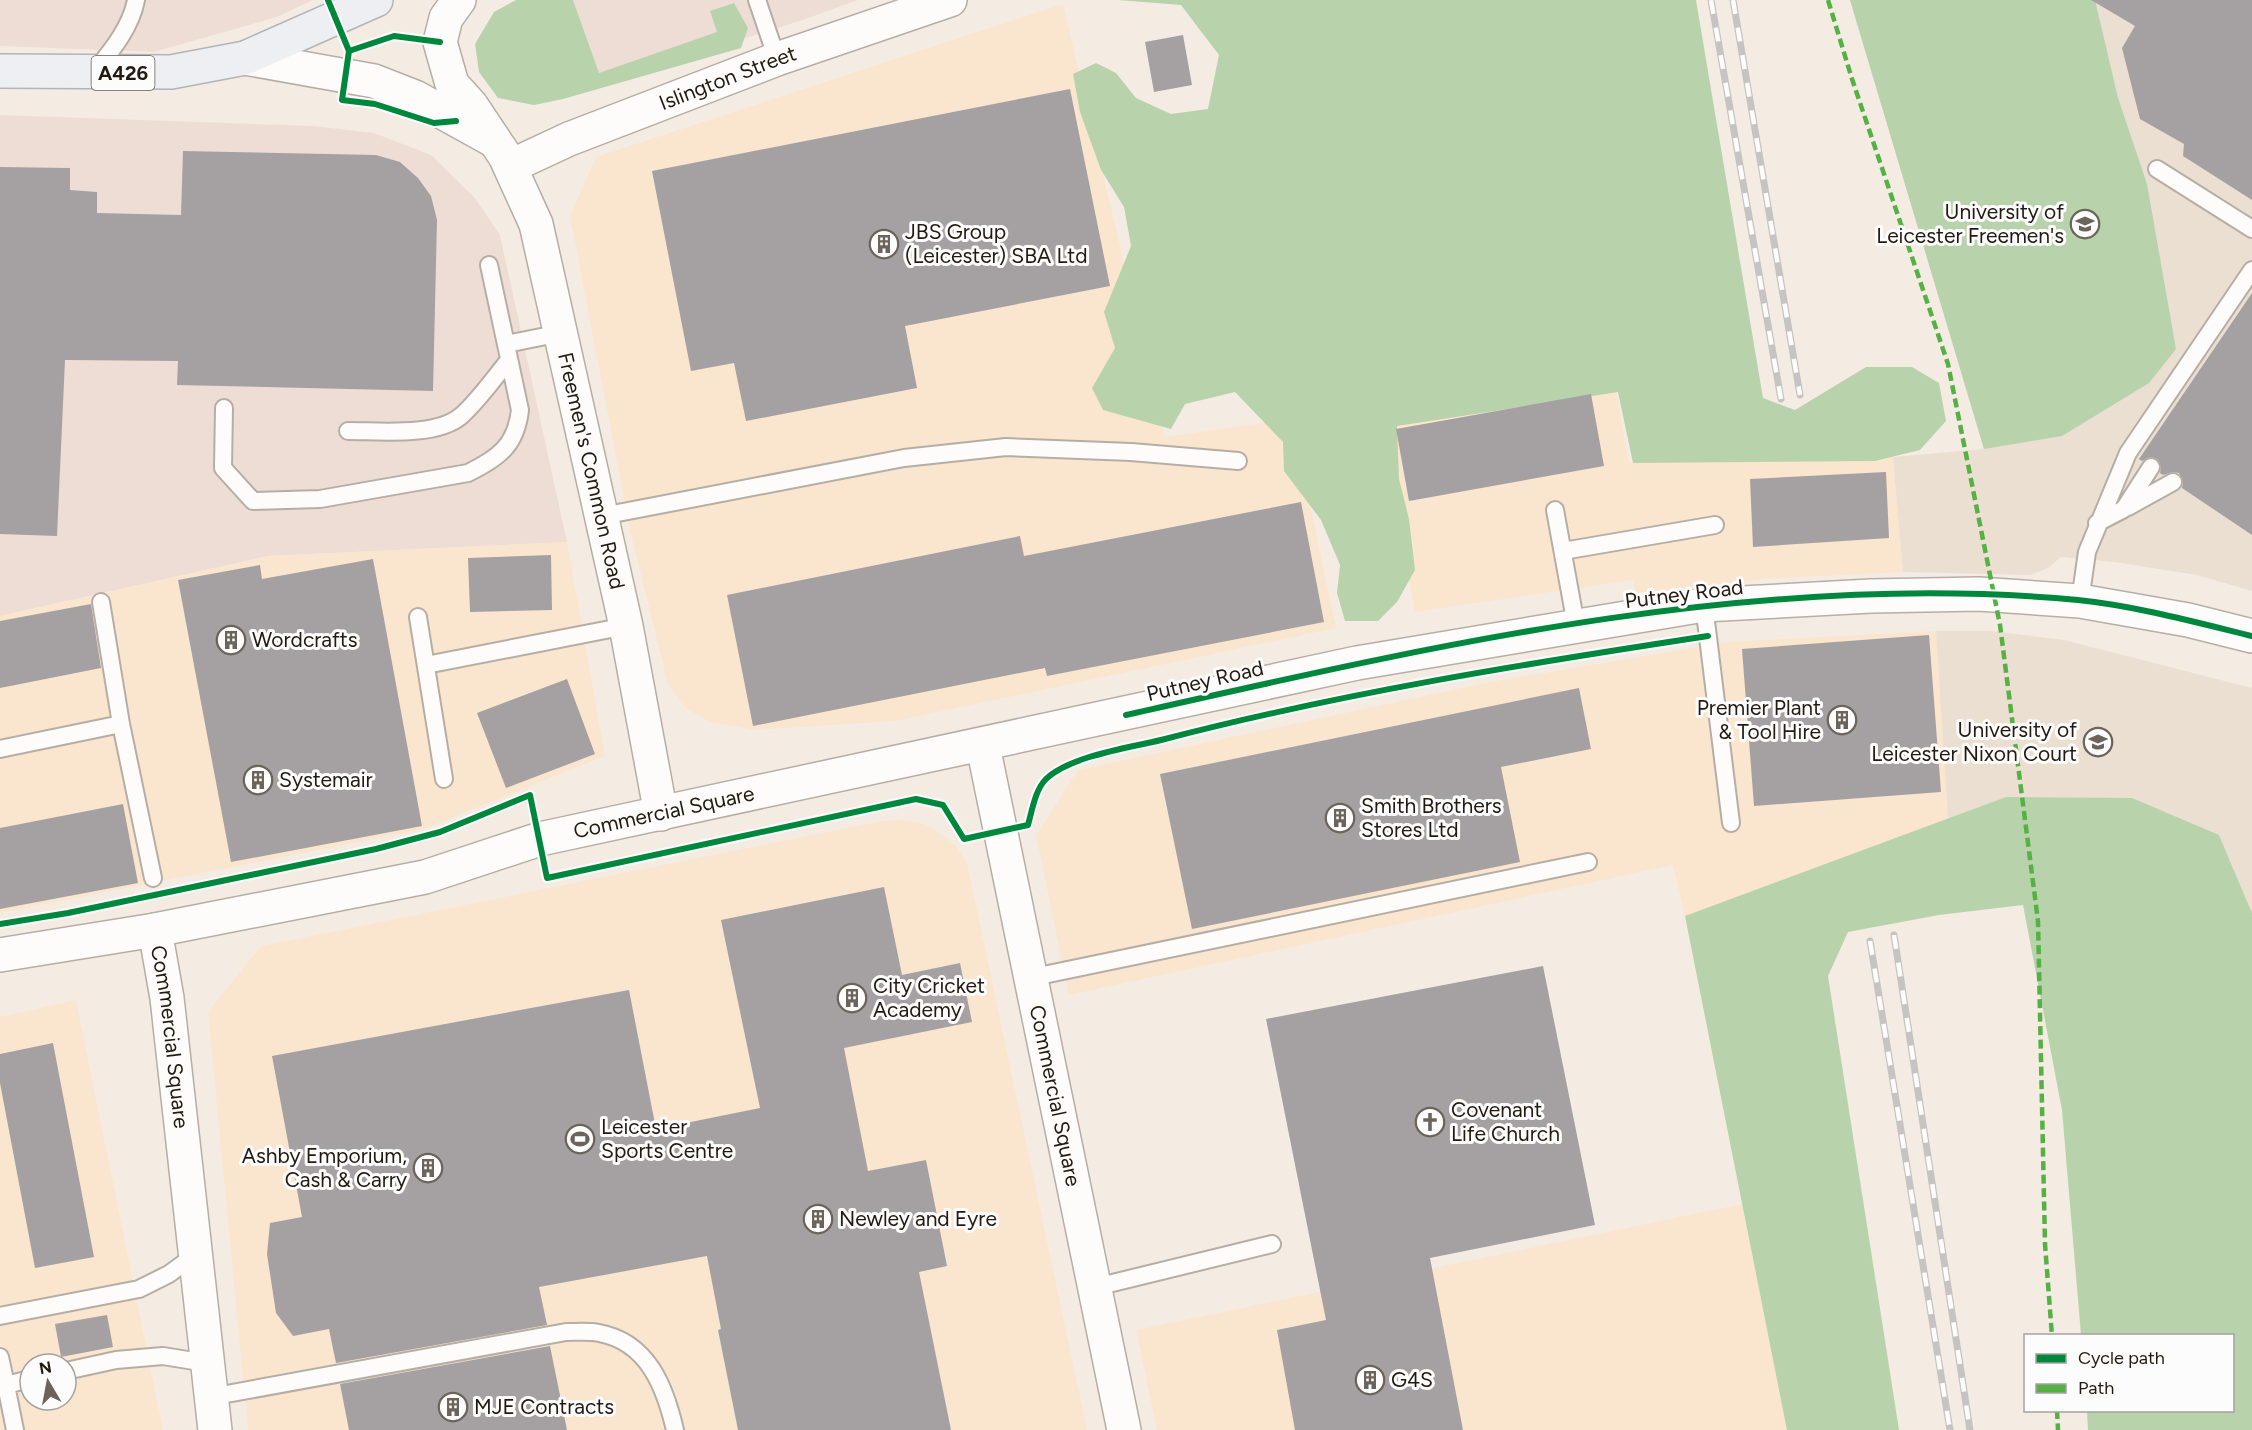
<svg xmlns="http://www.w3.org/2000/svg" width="2252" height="1430" viewBox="0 0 2252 1430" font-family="Figtree,sans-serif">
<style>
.commercial{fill:#eeddd5}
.built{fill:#fae5cf;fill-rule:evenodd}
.education{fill:#eadfd1}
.forest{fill:#b8d3ab}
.building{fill:#a5a1a3}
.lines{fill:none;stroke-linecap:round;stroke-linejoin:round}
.service-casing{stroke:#b6aea5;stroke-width:20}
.minor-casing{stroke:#b6aea5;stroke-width:36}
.tertiary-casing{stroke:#b6aea5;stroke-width:36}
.primary-casing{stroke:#b3b4b7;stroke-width:36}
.service{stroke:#fdfcfb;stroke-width:16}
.minor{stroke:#fdfcfb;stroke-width:33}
.tertiary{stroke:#fdfcfb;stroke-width:33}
.primary{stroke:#edeff3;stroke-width:33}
.rail-casing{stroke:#c6c4c2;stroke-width:7}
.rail{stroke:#fcfcfc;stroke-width:4.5;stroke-dasharray:14;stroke-linecap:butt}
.quiet{stroke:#55b144;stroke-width:4.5;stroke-dasharray:9 4.5;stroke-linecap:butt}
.cycleway-casing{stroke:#fcfcfc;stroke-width:10}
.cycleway{stroke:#00873e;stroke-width:6}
.labels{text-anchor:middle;stroke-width:6;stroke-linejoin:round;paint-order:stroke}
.shield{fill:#fcfcfc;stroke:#635e57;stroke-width:1.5}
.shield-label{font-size:20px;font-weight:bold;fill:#221a10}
.street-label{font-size:21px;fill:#221a10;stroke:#fcfcfc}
.poi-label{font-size:21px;fill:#221a10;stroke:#fcfcfc;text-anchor:start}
</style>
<rect width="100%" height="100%" fill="#f4ece3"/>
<!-- commercial -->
<path class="commercial" d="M0,0h313l-36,17 -123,35 -154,-6z
M573,0h285l-58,21 -198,62z
M0,115l314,11 60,7 57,22 44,43 25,37 67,307 -299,14 -268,60z"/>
<!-- built -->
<path class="built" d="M1063,4l102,433 127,-18 44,209 -441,93 -141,9 -44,-8 -25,-14 -17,-24 -38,-154 -60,-314 26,-59z
M1615,386l14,77 264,-6 10,115 -138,7 -129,14 -3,-13 -218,32 -36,-186z
M567,542l38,214 -181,73 -424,84v-297l268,-60z
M1936,631l12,188 -263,97 -12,-51 -604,130 -33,-160 42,-65 407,-87 242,-41z
M903,820l21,4 19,11 13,11 11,17 120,567h-839l-40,-418 53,-66 621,-125z
M76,1000l87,430h-163v-413zM30,1364h36v36h-36z
M1742,1204l45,226h-630l-21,-100z"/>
<!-- education -->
<path class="education" d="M1850,0h402v591l-55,-16 -83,-13 -53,-5 -13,11 -18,7 -127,-3 -10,-115 91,-8z
M1936,631h55l73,9 188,48v225l-33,-78 -213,-38 -58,22z"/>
<!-- forest -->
<path class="forest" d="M516,0h57l26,73 118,-41 -7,-21 24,-8 14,25 -7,20 -178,51 -29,6 -36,-7 -19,-26 -4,-28 19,-32z
M1118,0h578l67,398 32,12 71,-43h46l27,16 7,38 -26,29 -45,11 -242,2 -15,-71 -221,34 2,53 10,40 6,51 -18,32 -19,19h-33l-8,-28 3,-28 -19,-45 -37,-49 -1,-29 -48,-50 -50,12 -14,25 -68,-19 -11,-22 23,-40 -11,-36 27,-66 -7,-39 -23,-37 -21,-58 -7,-38 23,-11 20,10 20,25 35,16 37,-5 11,-54 -38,-50z
M1850,0h245l23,98 29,86 29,165 -27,34 -87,53 -78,13z
M2006,797l126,1 87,37 33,78v517h-164l-1,-19 145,-1v-74l-151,-1 -19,-225 -39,-205 -84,10 -91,17 -20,44 71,454h-112l-102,-514z"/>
<!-- building -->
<path class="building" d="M2091,0h161v200l-69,-44 1,-12 -44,-25 -18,-71 13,-22z
M1183,35l9,50 -38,7 -9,-50z
M1070,89l40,197 -205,40 12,62 -171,33 -12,-58 -43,8 -39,-200z
M183,151l193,4 24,7 18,16 13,18 6,24 -4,171 -256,-6 1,-24 -113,-1 -8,176 -57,-2v-367l70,1v22l27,2v21l84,2z
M2252,293v242l-70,-47 1,-6 -4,-9 -6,-1 -10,3 -3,-2 1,-6 -4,-8 -6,-2 -9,4 -3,-2z
M1591,394l13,72 -195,35 -13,-72z
M1886,472l3,66 -136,9 -3,-68z
M1301,502l23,120 -277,54 -2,-8 -292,58 -26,-131 293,-59 4,20z
M551,555l1,55 -82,2 -2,-54z
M373,559l49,267 -191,36 -53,-282 82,-15 2,14z
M91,604l10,64 -101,20v-67z
M1929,635l12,157 -187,14 -12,-157z
M567,679l28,75 -89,34 -29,-75z
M1579,688l12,61 -90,18 19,95 -328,67 -32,-155z
M123,804l15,79 -138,26v-81z
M884,887l18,88 58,-12 12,59 -128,26 24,123 58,-11 21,106 -28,6 32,158h-213l-20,-100 3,-1 -14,-73 -168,31 8,38 -211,38 -7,-34 -36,7 -17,-23 -9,-59 3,-31 32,-6 -30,-161 357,-66 27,139 104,-21 -39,-188z
M1543,966l52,259 -165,33 33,172h-168l-18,-100 49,-10 -60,-301z
M53,1043l41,214 -59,11 -35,-185v-29z
M107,1315l6,32 -52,10 -6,-33z
M550,1346l17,84h-218l-9,-46z"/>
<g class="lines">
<!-- service casing -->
<g class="service-casing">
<path id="service" d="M757,0l20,59
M95,71c17,-21 36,-44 41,-71
M2157,169l95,60
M506,344l55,-11
M224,408l-1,60 30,33 67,-2 148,-26c31,-15 48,-28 52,-63l-31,-145
M348,431c32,0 88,6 113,-15 18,-16 33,-38 48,-56
M2128,507l45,-25
M1555,510l21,115
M602,516l302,-58 102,-11 125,5 107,9
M2097,523l27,-14 27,-42
M1563,551l152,-26
M2080,601l7,-49 41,-99 124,-183
M101,602l20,122 32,154
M1704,605l27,218
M418,617l26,162
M426,665l200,-39
M0,749l121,-25
M1029,978l559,-116
M1096,1287l176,-43
M0,1316l139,-27 30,-15 26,-19
M0,1357l6,28
M66,1371l50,-11 47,-4 43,7
M210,1397l356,-65c11,0 23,-1 33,1 49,9 66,54 76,97
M15,1430l-9,-45 24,-6"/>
</g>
<!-- minor casing -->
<g class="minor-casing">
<g id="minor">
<path id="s1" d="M459,0l-13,18 -6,24 12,42 19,21 34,51 31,68 90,402 35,188"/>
<path d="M245,58l129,23 41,16 76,42"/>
<path id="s2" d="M511,166l58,-27 208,-80 173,-59"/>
<path id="s3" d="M983,746l141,684"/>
<path id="s4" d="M155,930l12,68 48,432"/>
</g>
</g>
<!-- tertiary casing -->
<g class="tertiary-casing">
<g id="tertiary">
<path id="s5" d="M0,955l155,-25 270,-53 115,-38 817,-176 347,-58 167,-9 108,-2 101,7 108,19 64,16"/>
</g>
</g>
<!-- primary casing -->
<g class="primary-casing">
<path id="primary" d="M0,71l171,1 74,-14 131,-58"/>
</g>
<!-- service -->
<use href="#service" class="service"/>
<!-- minor -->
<use href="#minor" class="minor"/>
<!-- tertiary -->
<use href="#tertiary" class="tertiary"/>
<!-- primary -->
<use href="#primary" class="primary"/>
<!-- rail casing -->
<g class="rail-casing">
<path id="rail" d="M1711,0l70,399
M1733,0l67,395
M1894,935l76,495
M1870,941l80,489"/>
</g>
<!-- rail -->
<use href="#rail" class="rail"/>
<!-- quiet -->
<path class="quiet" d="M1828,0l24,79 96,285 52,261 38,296 7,323 7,92
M2057,1410l1,20"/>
<!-- cycleway casing -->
<g class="cycleway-casing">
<path id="cycleway" d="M328,0l21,51 -7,49 33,4 59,19 22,-2
M349,51l45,-15 46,6
M1126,715c310,-70 631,-145 952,-115 58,6 117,22 174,36
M0,924l68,-11 308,-64 64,-17 90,-37 17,83 369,-79 27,6 21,34 64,-14c4,-14 7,-35 18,-46 24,-23 82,-31 115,-39 180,-47 363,-76 547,-104"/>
</g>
<!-- cycleway -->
<use href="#cycleway" class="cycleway"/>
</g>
<!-- icons -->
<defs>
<g id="university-ring" transform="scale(1.5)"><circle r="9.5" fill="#fcfcfc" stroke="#6c645a" stroke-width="1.5"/><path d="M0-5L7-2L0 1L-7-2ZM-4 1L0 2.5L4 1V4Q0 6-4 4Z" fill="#6c645a"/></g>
<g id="building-ring" transform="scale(1.5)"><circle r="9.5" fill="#fcfcfc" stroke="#6c645a" stroke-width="1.5"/><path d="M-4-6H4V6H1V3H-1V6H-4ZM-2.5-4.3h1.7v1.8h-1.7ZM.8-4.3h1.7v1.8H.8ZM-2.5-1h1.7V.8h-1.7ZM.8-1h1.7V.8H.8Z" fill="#6c645a"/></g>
<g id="church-ring" transform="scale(1.5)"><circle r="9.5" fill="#fcfcfc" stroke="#6c645a" stroke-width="1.5"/><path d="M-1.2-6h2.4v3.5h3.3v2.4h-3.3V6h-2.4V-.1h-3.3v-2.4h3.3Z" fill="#6c645a"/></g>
<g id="stadium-ring" transform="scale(1.5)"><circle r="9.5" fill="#fcfcfc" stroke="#6c645a" stroke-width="1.5"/><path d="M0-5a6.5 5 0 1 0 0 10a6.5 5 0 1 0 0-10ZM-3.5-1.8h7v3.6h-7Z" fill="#6c645a"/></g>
</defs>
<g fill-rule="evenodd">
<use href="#university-ring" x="2085" y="224"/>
<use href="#building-ring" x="884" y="244"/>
<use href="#building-ring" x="231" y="640"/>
<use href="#building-ring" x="1842" y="720"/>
<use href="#university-ring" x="2098" y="742"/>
<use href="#building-ring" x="258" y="780"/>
<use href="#building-ring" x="1340" y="818"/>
<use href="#building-ring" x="852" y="998"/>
<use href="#church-ring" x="1430" y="1122"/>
<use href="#stadium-ring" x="580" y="1139"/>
<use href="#building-ring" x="428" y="1168"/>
<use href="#building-ring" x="818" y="1219"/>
<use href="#building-ring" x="1370" y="1380"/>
<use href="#building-ring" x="453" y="1407"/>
</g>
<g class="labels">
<!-- shield labels -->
<rect class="shield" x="91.5" y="56" width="63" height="34" rx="4.5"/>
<g class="shield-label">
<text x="123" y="80">A426</text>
</g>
<!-- street labels -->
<g class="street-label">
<text dy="7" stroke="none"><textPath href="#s2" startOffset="234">Islington Street</textPath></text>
<text dy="7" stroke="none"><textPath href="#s1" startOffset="508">Freemen's Common Road</textPath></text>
<text transform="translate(1684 594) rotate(-7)" y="7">Putney Road</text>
<text transform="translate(1205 681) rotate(-13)" y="7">Putney Road</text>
<text dy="7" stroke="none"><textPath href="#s5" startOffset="680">Commercial Square</textPath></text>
<text dy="7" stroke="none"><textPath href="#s4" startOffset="108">Commercial Square</textPath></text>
<text dy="7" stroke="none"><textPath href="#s3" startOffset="357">Commercial Square</textPath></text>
</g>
<!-- poi labels -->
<g class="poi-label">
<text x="2064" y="219" text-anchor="end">University of<tspan x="2064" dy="24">Leicester Freemen's</tspan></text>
<text x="905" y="239">JBS Group<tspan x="905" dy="24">(Leicester) SBA Ltd</tspan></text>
<text x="252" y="647">Wordcrafts</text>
<text x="1821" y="715" text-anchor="end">Premier Plant<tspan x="1821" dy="24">&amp; Tool Hire</tspan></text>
<text x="2077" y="737" text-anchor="end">University of<tspan x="2077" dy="24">Leicester Nixon Court</tspan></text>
<text x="279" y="787">Systemair</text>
<text x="1361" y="813">Smith Brothers<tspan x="1361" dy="24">Stores Ltd</tspan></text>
<text x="873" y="993">City Cricket<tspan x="873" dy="24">Academy</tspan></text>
<text x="1451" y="1117">Covenant<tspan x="1451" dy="24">Life Church</tspan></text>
<text x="601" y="1134">Leicester<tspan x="601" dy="24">Sports Centre</tspan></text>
<text x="407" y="1163" text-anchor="end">Ashby Emporium,<tspan x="407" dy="24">Cash &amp; Carry</tspan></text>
<text x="839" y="1226">Newley and Eyre</text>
<text x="1391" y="1387">G4S</text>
<text x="474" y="1414">MJE Contracts</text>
</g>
</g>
<!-- legend -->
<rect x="2024" y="1334" width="210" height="78" fill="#fcfcfc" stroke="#a5a29e" stroke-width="1.5"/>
<rect x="2036" y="1354" width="30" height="9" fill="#00873e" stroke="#a5a29e" stroke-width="1.5"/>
<text x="2078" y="1364" font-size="18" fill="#221a10">Cycle path</text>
<rect x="2036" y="1384" width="30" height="9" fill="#55b144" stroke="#a5a29e" stroke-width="1.5"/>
<text x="2078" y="1394" font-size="18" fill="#221a10">Path</text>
<!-- north arrow -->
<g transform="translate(48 1382) rotate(350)"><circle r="28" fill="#fcfcfc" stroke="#a5a29e" stroke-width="1.5"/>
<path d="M0-4.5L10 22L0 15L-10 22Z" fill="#6c645a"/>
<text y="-9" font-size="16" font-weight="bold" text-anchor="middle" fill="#221a10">N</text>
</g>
</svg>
